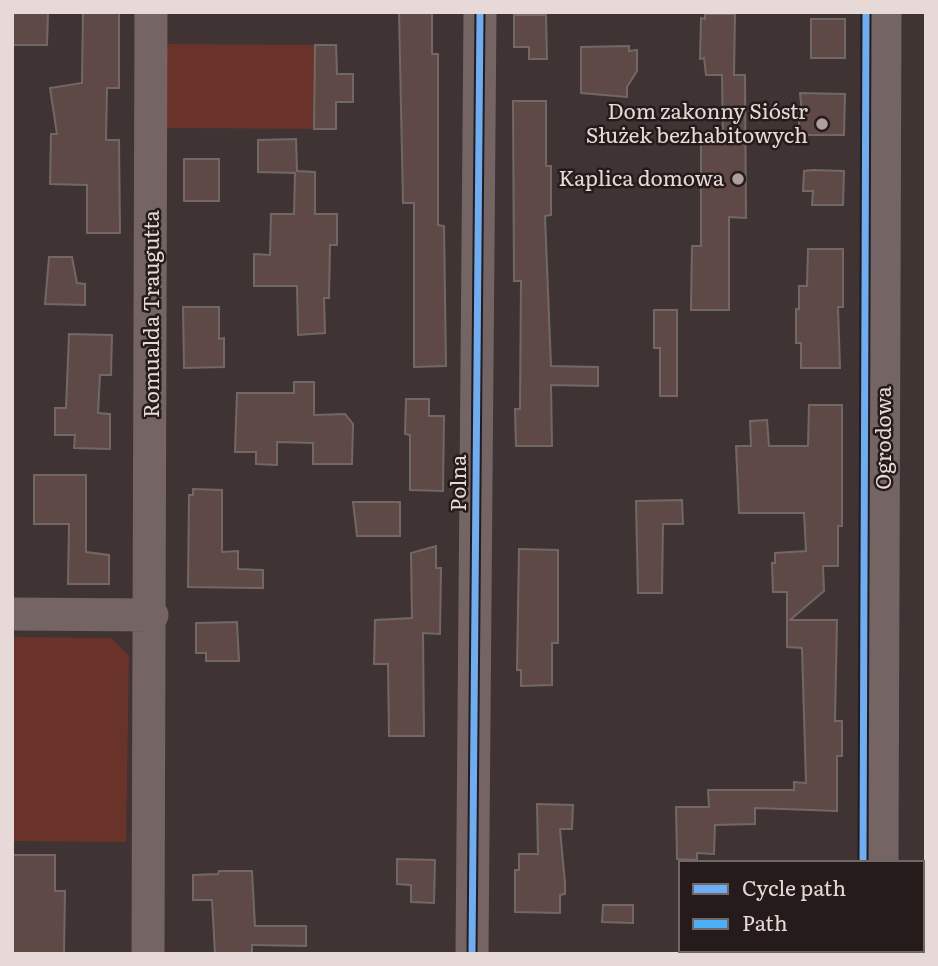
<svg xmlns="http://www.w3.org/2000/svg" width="938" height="966" viewBox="0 0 938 966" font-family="Literata,serif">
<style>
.green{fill:#6a332a}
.building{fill:#5f4947;stroke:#716866;stroke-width:2}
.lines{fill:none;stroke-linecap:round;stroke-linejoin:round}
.minor{stroke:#746564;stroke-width:33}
.quiet{stroke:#4cb0f7;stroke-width:5;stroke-dasharray:10 5;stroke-linecap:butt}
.cycleway-casing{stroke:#251b1a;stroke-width:11}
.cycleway{stroke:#6dadf4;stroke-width:7}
.poi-dot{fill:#ac9f9e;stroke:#251b1a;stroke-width:2.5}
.labels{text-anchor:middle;stroke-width:5;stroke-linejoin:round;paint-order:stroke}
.poi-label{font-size:21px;fill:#e6d9d7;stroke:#251b1a;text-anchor:end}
.street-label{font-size:21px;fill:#e6d9d7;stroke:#251b1a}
</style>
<rect width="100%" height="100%" fill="#3f3433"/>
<!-- green -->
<path class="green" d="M167,44l148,1 -1,84 -148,-1z
M12,637l99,1 18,17 -3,187 -114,-1z"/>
<!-- building -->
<path class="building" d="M83,12h36v76h-12l-1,52h13l1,93h-33v-48l-37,-1 1,-50h6l-7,-46 32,-5z
M399,12h33v42h6v171l6,1 2,140 -32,1v-164h-11z
M12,13h36l-1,32h-35z
M705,14h30l-1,61h11l1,143 -17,-1v93h-38l1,-64h9v-110h22l-1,-61h-16l-2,-17 -4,1 1,-41 4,1z
M514,15h32l1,44h-18v-12h-15z
M811,19h34v39h-34z
M315,45h21l1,29h16v28h-17v27h-22z
M629,46v5l8,-1v21l-10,16v10l-46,-4v-46z
M800,93l45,1 -1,41h-45v-22h3z
M513,101h33v65h5v49l-6,1 6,150 47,1v19l-47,-1 1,61h-36l-1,-37h5l1,-128h-7z
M296,139l1,32 18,1v42h22v31h-7l-1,53h-5l1,35 -27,2 -1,-49h-43v-32l16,1 1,-41h23l1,-41 -37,-1v-32z
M184,159h35v42h-35z
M813,170l31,1 -1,34h-31l1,-14h-10l1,-20z
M808,249h35v58h-5l2,61h-39v-25h-5v-34h3v-23h8z
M49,257h23l5,26 8,1v21l-40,-1z
M183,307h36v32l5,-1v29l-40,1z
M654,310h23v86h-17v-48h-6z
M69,334l43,1 -1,40h-11l-2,38 12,1v35l-36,-1 1,-13h-20v-27h11z
M294,382h20v33l31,-1 8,10 -1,40h-39v-21l-36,-1v23l-21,-1v-12h-21l2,-59h57z
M406,399h23v17h15l-1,75 -33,-1v-55l-5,-1z
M809,405h33v121h-4v40h-15l1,25 -34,29h47l-2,101h7v35h-5v55l-82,-3v16l-40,1 -1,29 -17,-1v7l-20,-1 -1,-52h33l-1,-17h86v-8l12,1 -4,-135 -15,-1v-55h-14l-1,-29h3v-10l31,-2 -2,-38h-65l-3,-67h15l-1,-25 17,-1 2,26h39z
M34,475h52v77l23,3v29h-41l1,-60h-35z
M193,489l29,1v62l16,-1v18l25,1v18l-75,-1 1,-92h4z
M682,500l1,24h-20l-1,69h-24l-2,-92z
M353,502h47v34h-43z
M436,546v22h5l-1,66 -17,-1 1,103h-35l-1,-72h-14l1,-44 37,-2 -1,-65z
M519,549l39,1v93h-6v42l-31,1v-16h-4z
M237,622l2,39h-33v-8h-10v-30z
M537,804l36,1 -1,24h-12l5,54v11l-5,1v18l-45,-1v-42h4v-16h19z
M12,855h43v36h10l-1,63h-52z
M397,859l38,1 -1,43 -23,-1v-17l-14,-1z
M219,871h33l3,55h51v20l-54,-1v9h-37l-3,-54h-19v-25l25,-1z
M603,905h30v18l-31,-1z"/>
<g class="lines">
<!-- minor -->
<path class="minor" d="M12,614l140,1
M882,863l3,-851
M882,950v4
M148,954l3,-942
M472,954l8,-942"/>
<!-- quiet -->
<path class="quiet" d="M863,954v-4"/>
<!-- cycleway casing -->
<g class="cycleway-casing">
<path id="cycleway" d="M863,863l3,-851
M472,954l8,-942"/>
</g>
<!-- cycleway -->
<use href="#cycleway" class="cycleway"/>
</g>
<!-- markers -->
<g class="poi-dot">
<circle cx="822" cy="124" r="7"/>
<circle cx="738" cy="179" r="7"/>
</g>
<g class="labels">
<!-- poi labels -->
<g class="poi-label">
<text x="808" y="119">Dom zakonny Sióstr<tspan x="808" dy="24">Służek bezhabitowych</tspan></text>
<text x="724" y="186">Kaplica domowa</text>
</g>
<!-- street labels -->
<g class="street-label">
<text transform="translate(152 314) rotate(-90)" y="7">Romualda Traugutta</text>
<text transform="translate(884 438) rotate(-90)" y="7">Ogrodowa</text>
<text transform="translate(459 483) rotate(-90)" y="7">Polna</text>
</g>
</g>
<!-- border -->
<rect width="938" height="966" fill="none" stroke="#e6d9d7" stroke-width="28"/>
<!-- legend -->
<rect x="679" y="861" width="245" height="91" fill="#251b1a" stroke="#726766" stroke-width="2"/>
<rect x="693" y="884" width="35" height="10" fill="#6dadf4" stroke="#726766" stroke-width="2"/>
<text x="742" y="896" font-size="21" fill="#e6d9d7">Cycle path</text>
<rect x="693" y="919" width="35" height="10" fill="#4cb0f7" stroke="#726766" stroke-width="2"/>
<text x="742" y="931" font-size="21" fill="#e6d9d7">Path</text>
</svg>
